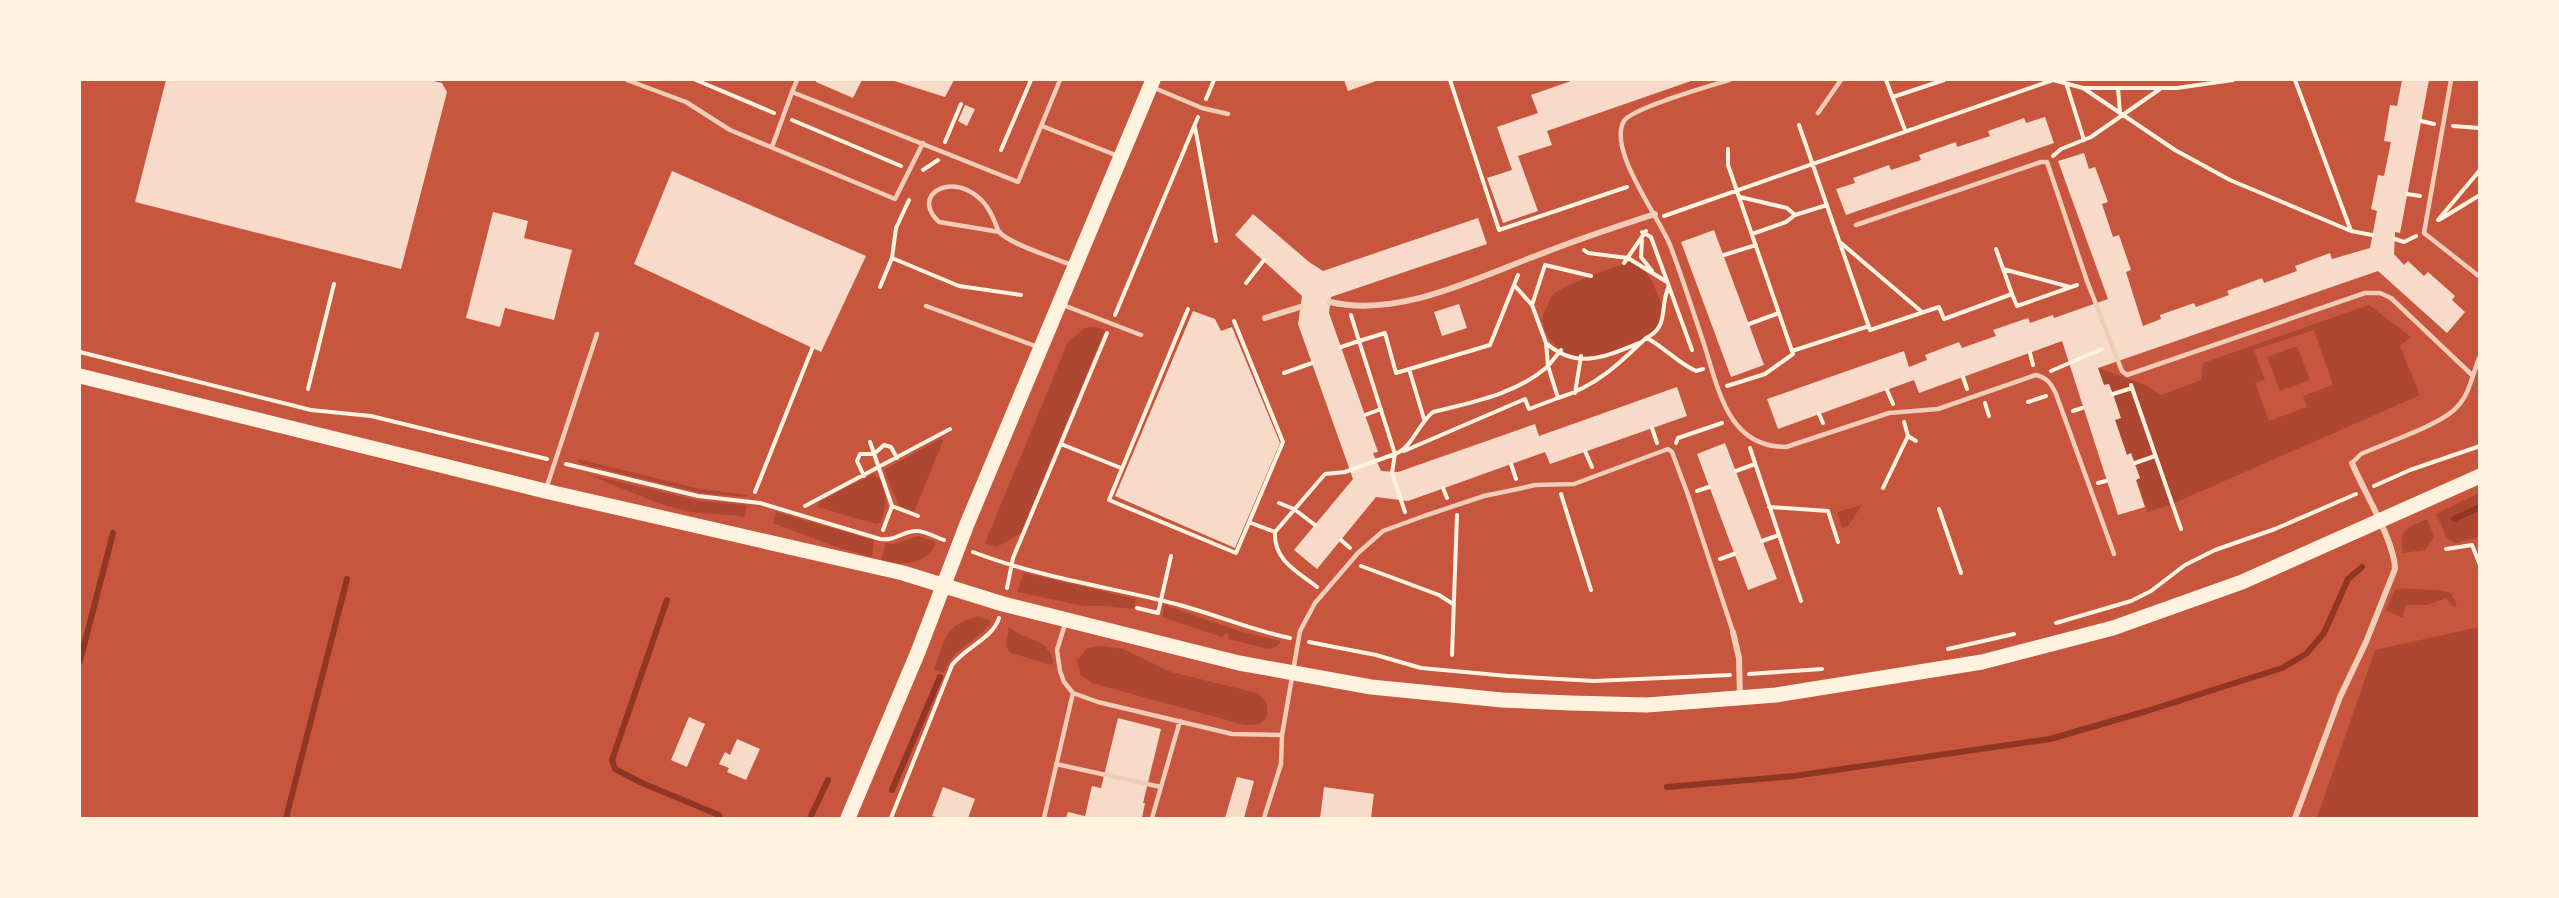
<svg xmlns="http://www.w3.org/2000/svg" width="2559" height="898" viewBox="0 0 2559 898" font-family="Mulish,sans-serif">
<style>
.green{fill:#ae4732;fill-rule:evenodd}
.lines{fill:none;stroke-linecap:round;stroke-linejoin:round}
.stream{stroke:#8f3625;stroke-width:6}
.building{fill:#f7dbc8}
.path{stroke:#fff3e0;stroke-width:4}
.service{stroke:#f1ccb7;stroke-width:4.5}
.minor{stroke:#f1ccb7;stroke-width:6}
.primary{stroke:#fff3e0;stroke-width:15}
</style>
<rect width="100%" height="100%" fill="#c8553d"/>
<!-- green -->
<path class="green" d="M1633,261c14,9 18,17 24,32 3,7 8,19 7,26 -3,18 -59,36 -76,38 -21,3 -48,-18 -45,-41 1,-5 7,-17 10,-21 9,-10 65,-30 80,-34z
M2369,305l42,32 -11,9 20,49 -248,109 -24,8 -12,-32 4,-2 -9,-24 -4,1 -12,-35 6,-2 -12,-34 -5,1 -6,-17 48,17 15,10 40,-15 2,-17zM2314,330l19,55 -30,11 4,11 -38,14 -14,-38 10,-3 -11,-30z
M1095,327l10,3 -2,5 -82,198 -24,14 -12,-4 83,-201 17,-14z
M2297,346l13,34 -30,11 -13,-34z
M942,438l1,3 -28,69 -4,2 -12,-6 -15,-36z
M577,459l123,30 47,6 -1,2 -45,-4 -122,-30z
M586,474l114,27 47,4 -3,12c-17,-4 -34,-2 -52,-5 -34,-6 -73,-26 -106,-38z
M873,474c17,10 13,32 8,48l-5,2 -58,-17 2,-6z
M2479,493v44l-23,6 -9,-5 -11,-24z
M1862,505l-14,21 -6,2 -5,-16z
M776,512l98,28 -2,17 -30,-8 -69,-26z
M2427,519l7,18 -9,13 -22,3c-5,-24 4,-25 24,-34z
M918,536l18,6c-10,24 -33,24 -55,18l5,-17 8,1z
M1024,573l112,26 -2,10 -29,-3h-21l-67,-14z
M2403,588c16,3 33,0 48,5l6,12 -4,2 -7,-9 -19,7h-22l-2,13 -17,-8 9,-20z
M1165,605l74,26 42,10 -5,6 -7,2 -41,-10 1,-4 -3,-2 -4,4 -60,-20z
M979,617l12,4c-14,24 -36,22 -47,52l-10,-4c10,-26 12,-48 45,-52z
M1009,627c16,15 38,9 44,34l-1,4 -41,-12 -5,-6z
M2479,627v191h-162l58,-168z
M1102,646l21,3 48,23 86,21c10,8 12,13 9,26l-7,5 -14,1 -153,-42 -11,-8 -4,-14 10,-13z"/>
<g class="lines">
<!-- stream -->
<path class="stream" d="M2454,519l26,-12
M667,600l-55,160 3,9 27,14 77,32 1,3
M80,661l33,-128
M1667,787l127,-11 256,-37 97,-28 135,-43 24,-14 18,-21 24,-54 14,-12
M892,790l48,-113
M286,818l61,-239
M810,818l18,-38"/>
</g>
<!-- building -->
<path class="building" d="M166,80h263l13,3 5,9 -46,177 -266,-67z
M817,80h45l-9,18 -37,-16z
M891,80h63l-9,17z
M1344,80h35l-31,11z
M1574,80h120l-147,51 5,14 -34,11 20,55 -35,12 -16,-45 25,-8 -15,-43 41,-14 -7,-18z
M2402,80h27l-29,153 -5,-1 -1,22 10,11 4,-4 16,15 4,-4 27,24 -3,4 13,12 -18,21 -69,-62 -280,97 6,17 5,-1 4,10 8,24 -6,2 12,35 4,-2 9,25 -4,2 9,27 -27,8 -56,-174 -143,52 -5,-13 -136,49 -11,-30 137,-48 5,16 18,-7 -2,-5 34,-13 3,6 34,-12 -3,-6 35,-12 2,5 23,-8 1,3 54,-19 -50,-138 26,-8 5,16 6,-2 13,35 -6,2 11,33 6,-2 12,35 -5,2 17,54 18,-7 -1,-4 34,-12 2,4 33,-12 -2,-4 35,-13 2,5 33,-12 -2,-5 35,-13 2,6 38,-11 7,-37 -6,-2 7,-34 6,1 7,-34 -7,-1 6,-36 7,1z
M965,105l10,4 -8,17 -9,-5z
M2045,117l9,26 -208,72 -10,-26 19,-6 -2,-5 36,-13 2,5 30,-10 -2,-5 37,-13 1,5 33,-11 -2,-5 36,-13 2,5z
M672,171l194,85 -45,96 -187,-88z
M493,212l35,9 -4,17 48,12 -18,70 -49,-12 -5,19 -34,-9z
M1253,214l56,48 14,9 155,-53 9,26 -156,53 -2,16 49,139 -5,1 8,18 17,1 137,-48 4,12 138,-49 10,29 -137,48 -5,-12 -137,49 -32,-4 -59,72 -23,-19 59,-71 -55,-155 4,-28 -67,-61z
M1714,230l50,135 -33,12 -50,-135z
M1459,304l8,24 -25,8 -8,-24z
M1193,311l22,8 6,12 11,-4 48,116 -45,105 -120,-52z
M1725,443l52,136 -29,11 -51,-136z
M689,717l16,7 -18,43 -16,-7z
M1118,718l43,11 -17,70 -1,4h2l-3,15h-76l2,-6 17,4 7,-30 9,2z
M737,739l23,10 -14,31 -19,-8 2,-4 -10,-4 6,-12 5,3z
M1237,777l17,4 -10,37h-19z
M943,787l32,12 -7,19h-28l-8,-2z
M1324,787l50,7 -3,24h-51z"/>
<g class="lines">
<!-- path -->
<path class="path" d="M696,80l78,33
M1450,80l49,150 128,-43
M1886,80l19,50
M2295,80l56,151
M2067,86l17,54
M2083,88h94l56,-8
M2118,88l2,25
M1893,97l51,-17
M1206,99l8,-19
M792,120l109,46
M2421,121l13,3
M1799,125l71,205 69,-23 5,12 68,-25 5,12 60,-21
M2453,126l27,2
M1195,127l21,114
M945,142l16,-38
M1001,150l30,-70
M2053,156l8,-7 30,-12 69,-48
M923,170l15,-10
M2407,194l13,2
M1740,197l47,11 8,7
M1664,216l389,-136 30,8 92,62 55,30 121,51 21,4
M2438,220l42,-50
M2439,220l41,-25
M1642,232l9,5 41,113
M1752,234l34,-12 9,-7 32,-10
M2395,239l9,3 12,-6
M1642,240l-1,17 11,14
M1841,243l81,69
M1996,249l16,45
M1584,250l4,3 40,5 39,24
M1724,255l32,-10
M892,258l4,-30 13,-28
M1624,263l22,-32
M1545,265l46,11
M2003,269l67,18
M1246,283l18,-23
M1514,285l18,20 13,-40
M880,287l12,-29 67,28 62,9
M1188,309l-79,191 127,53 47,-111 -49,-121
M1115,315l83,-198
M1351,315l8,26 26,-8 11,40 94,-28 28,-70
M1749,324l30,-11
M1647,338c18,10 31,25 49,33l7,-2
M1546,343c30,27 59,14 93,0
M1561,350l-13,16 10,32c37,-11 61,-34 88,-60 24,-11 13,-32 23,-52
M1792,351l77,-25
M80,352l231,58 60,6 176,43
M2030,353l3,12
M1409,369l15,50
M2051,371l51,-22
M1284,373l28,-10
M1963,377l4,12
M2131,385l50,144
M1727,386l38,-12 28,-20 -65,-189v-16
M308,389l26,-105
M1887,390l6,14
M1575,393l6,-37
M2113,394l19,-6
M2028,402l18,-6
M1985,403l4,13
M2073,411l9,-3
M1819,414l4,9
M1365,415l16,-6
M1652,428l5,15
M1908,436l8,5
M870,442l22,64 -9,24
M1676,443l2,-5 44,-15
M1061,444l60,24
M1750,448l51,153
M1404,451l121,-52 4,10 29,-11
M1585,451l7,16
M2135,463l20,-7
M566,464l132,32 62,7 120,36c16,2 21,-7 35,-8 9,-1 20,6 29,9
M1511,464l5,15
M1736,471l19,-7
M864,476l-7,-15 3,-7h14l10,-9 7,2 6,11
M2098,483l8,-2
M2374,486l36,-16 70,-24
M1443,488l4,10
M1883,488l25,-52 -4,-14
M1697,491l12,-4
M755,492l57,-143
M1561,494l30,96
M1279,503l15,6 21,16
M805,506l145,-77
M892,506l26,10
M1769,507l59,4 10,31
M1939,509l22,64
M1405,512l-13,-39 3,-19c17,-6 23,-30 38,-42 39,-10 84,-18 115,-46l-2,-23 -14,-38
M1251,523l24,9
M1341,540l9,8
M1762,541l17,-6
M2446,549l26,-4 8,20
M973,552c65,25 136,35 203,52 39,10 74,26 114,34
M1720,559l14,-5
M1361,566l78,29 14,9
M1317,587c-19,-15 -44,-27 -42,-55l50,-58 20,-2 50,-18 -36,-113 -18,6
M1007,588l6,-30 94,-225
M1137,608l21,5 13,-57
M2056,623l75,-22 20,-10 34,-26 30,-15 60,-21 81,-35
M1309,642l67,13 45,13 87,8 86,5 136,-6
M1948,649l66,-15
M1452,655l5,-140
M1749,674l73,-5
M891,818l61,-153c14,-18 41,-27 47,-47"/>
<!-- service -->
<path class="service" d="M627,80l59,22 44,28 165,69 28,-56
M797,80l-5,12 226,90 42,-102
M1729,80c-19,6 -97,28 -105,41 -17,28 35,96 46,124 11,29 21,60 31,90 17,48 23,112 85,112l103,-34 49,-4 98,-34c11,3 15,8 20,19l58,160
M2451,80l-27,153 56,44
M1152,87l50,21 26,6
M1818,113l23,-33
M1042,126l76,30
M772,147l20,-55
M1856,225l185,-63h6l40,119 35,90 5,4 238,-82h15l11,5 81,77
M1000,232l-61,-10c-25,-23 2,-44 28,-32 14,7 21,16 27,30 2,4 3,10 6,13 13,12 54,25 72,32
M1063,305l78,30
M926,306l112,41
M2352,463l9,-9c24,-11 80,-29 96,-47 13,-13 16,-35 23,-51
M546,489l51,-155
M1066,621l-9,29 3,21 4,11 9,11 25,9 134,32 50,1
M1056,764l105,23
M1044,818l29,-125
M1152,818l28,-97
M1264,818l17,-54 1,-29 18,-104 15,-28 43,-50 25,-22 41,-15 60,-20 34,-7 17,-4 39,-1 94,-35 4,3 16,43 45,137"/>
<!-- minor -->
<path class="minor" d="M1330,302c69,16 144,-23 208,-47 38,-15 77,-28 117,-41
M1265,318l35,-11
M1733,632l6,26 1,38
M2295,818l45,-121 26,-55 29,-73c0,-27 -32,-79 -43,-106"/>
<!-- primary -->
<path class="primary" d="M80,376l465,115 358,82 100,31 236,59 132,24 131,13 68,3 77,2 129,-10 206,-33 131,-34 129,-46 238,-106
M848,818l70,-166 49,-128 186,-444"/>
</g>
<!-- border -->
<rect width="2559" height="898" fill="none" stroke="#fff3e0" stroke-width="162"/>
</svg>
